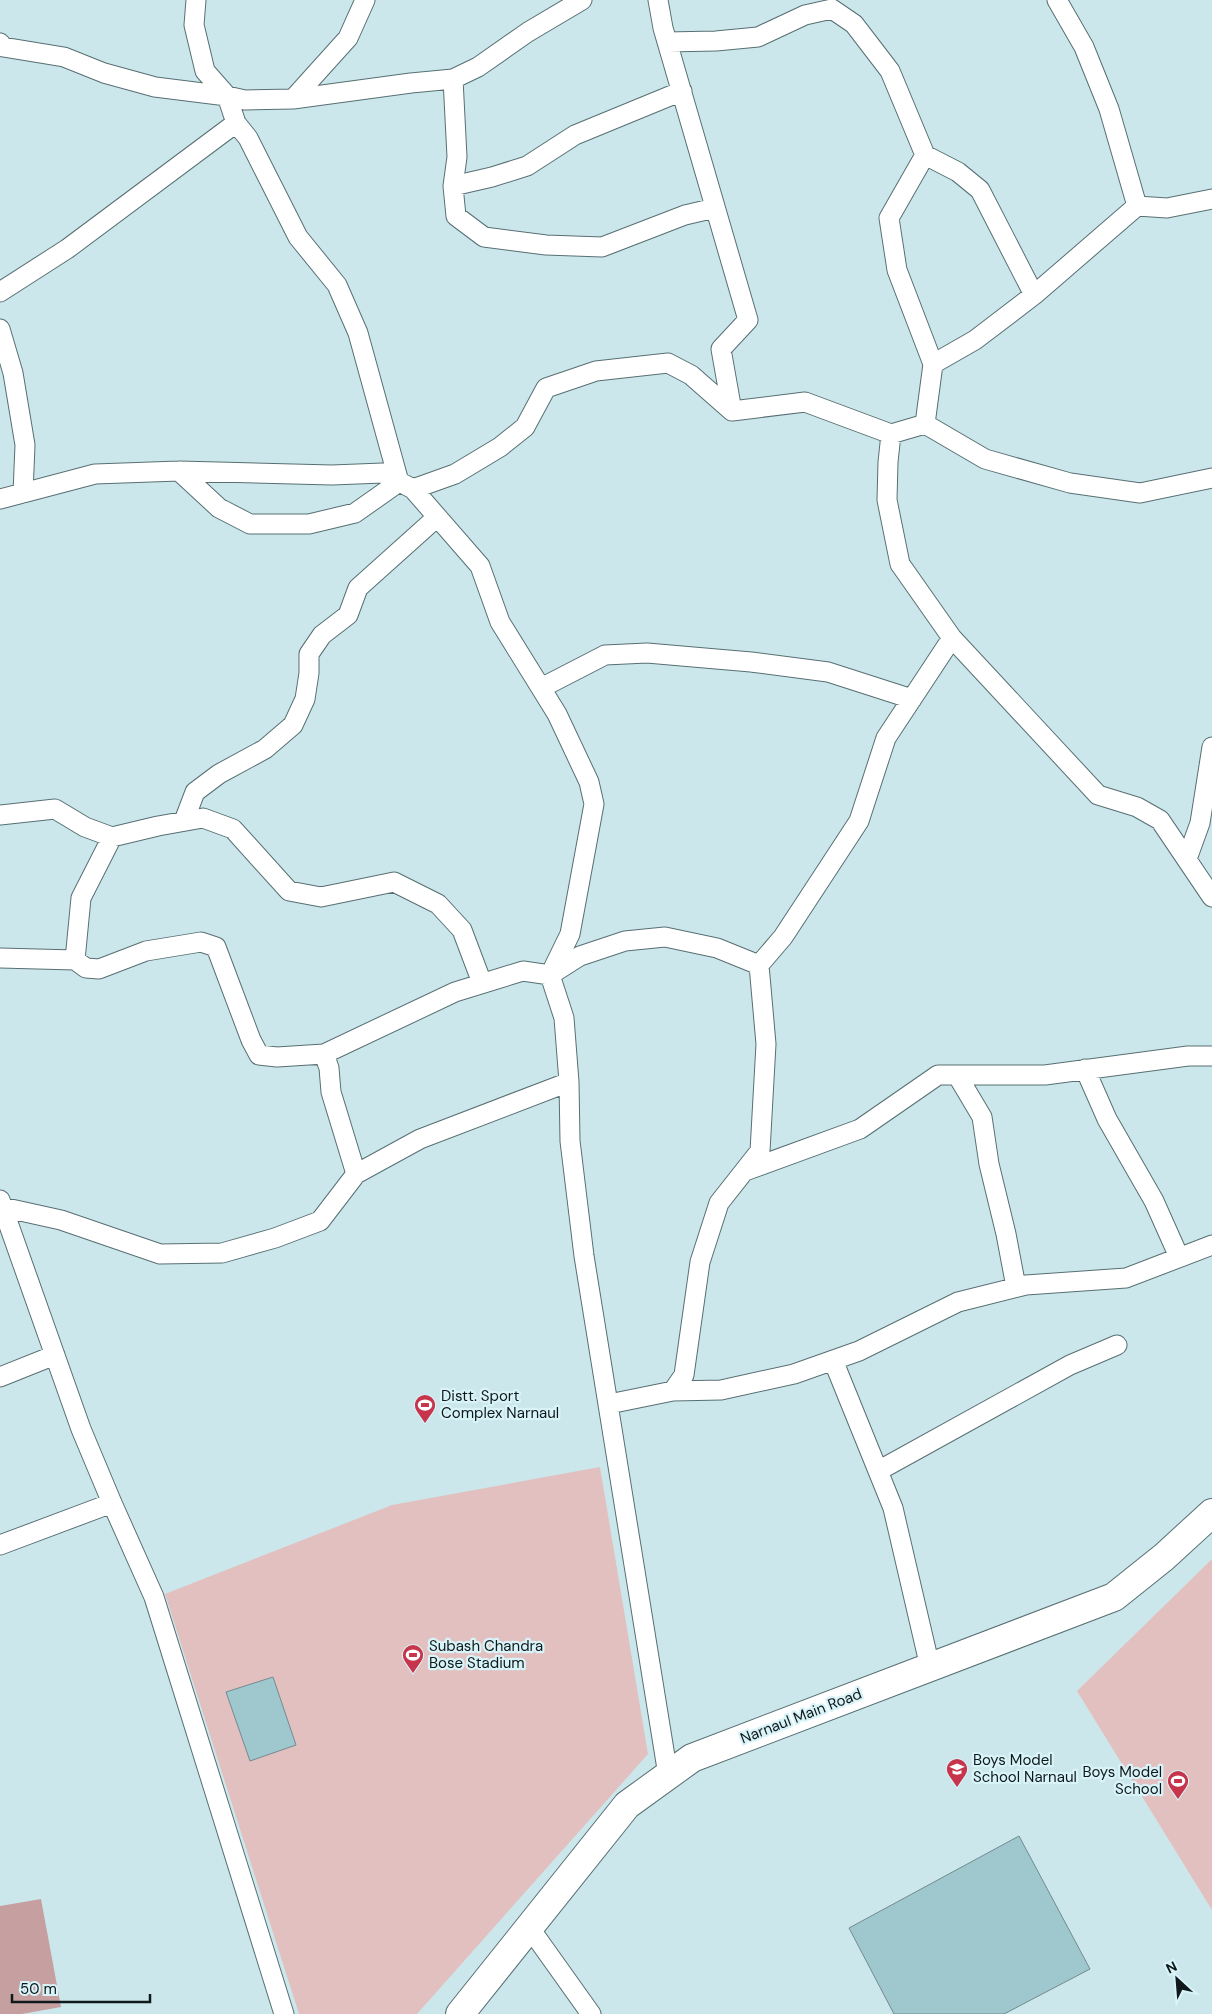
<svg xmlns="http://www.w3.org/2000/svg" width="1212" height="2014" viewBox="0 0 1212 2014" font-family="'DM Sans',sans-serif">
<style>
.green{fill:#e2c0c0}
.water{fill:#c6a0a1}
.building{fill:#9ec7ce;stroke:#728b8f}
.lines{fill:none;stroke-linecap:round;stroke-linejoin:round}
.street-casing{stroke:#576f73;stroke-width:21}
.primary-casing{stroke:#576f73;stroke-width:30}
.street{stroke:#fff;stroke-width:19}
.primary{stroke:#fff;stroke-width:28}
.labels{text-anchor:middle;stroke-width:4.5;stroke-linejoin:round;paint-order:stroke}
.poi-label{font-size:15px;fill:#0f181a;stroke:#d9f4f9;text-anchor:start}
.street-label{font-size:15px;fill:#0f181a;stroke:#d9f4f9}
</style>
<rect width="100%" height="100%" fill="#cce7eb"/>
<!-- green -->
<path class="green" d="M600,1467l48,287 -231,260h-118l-134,-420 227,-89z
M1212,1559v351l-135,-219z"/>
<!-- water -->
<path class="water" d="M41,1899l20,108 -39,7h-22v-108z"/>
<!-- building -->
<path class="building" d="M273,1677l23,68 -46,16 -24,-69z
M1019,1836l71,133 -86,45h-110l-45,-86z"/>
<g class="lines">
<!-- street casing -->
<g class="street-casing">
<path id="street" d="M658,0l5,28 85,292 -27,29 11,62 73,-9 86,32
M1057,0l27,47 25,62 28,97 -103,89 -59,45 -42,24 -8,60 -34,10 -3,28 -1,38 13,64 52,74 146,157 39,12 23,13 52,77
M667,42l49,-1 42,-4 47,-22 27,-6 22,15 36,47 35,84 -36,63 8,52 36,94
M0,43l3,4 61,10 40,16 51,14 72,9 18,4 48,-1 118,-16 42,-4 25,-12 50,-35 54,-32
M453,79l4,78 -4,29 3,30 28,21 62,8 56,2 83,-32 30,-7
M293,99l55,-61 17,-38
M925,155l33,17 22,18 54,105
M453,186l39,-9 35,-11 48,-31 107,-44
M1137,206l30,2 45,-9
M0,292l67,-43 169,-126 -9,-27 -22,-25 -11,-46 2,-25
M0,329l13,44 12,72 -2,48
M925,424l60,35 85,24 70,10 72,-15
M179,471l40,37 31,16h59l46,-11 44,-31 -41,-149 -21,-48 -39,-48 -50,-99 -12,-15
M413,489l42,-15 45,-27 25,-20 21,-39 50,-17 72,-8 23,12 41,36
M0,499l95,-25 84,-3 153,4 51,-2 30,16 67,77 20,56 57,92 32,68 5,22 -24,130 -20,41 -27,-4 -68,21 -131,62 5,14 2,24 25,82
M541,688l64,-33 42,-2 104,9 77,10 84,27
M0,815l55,-6 30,18 27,10 46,-11 45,-8 30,11 56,62 32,6 73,-15 44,22 24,26 20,53
M184,821l11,-29 24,-18 46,-25 28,-24 12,-26 4,-26v-19l13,-19 26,-20 10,-27 78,-70
M1187,859l13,-36 12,-76
M0,958l75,2 11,8 13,1 47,-18 55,-9 15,5 35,93 8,15 18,2 47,-3
M75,960l6,-62 31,-61
M1085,1069l22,50 47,82 25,56
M957,1075l25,42 7,47 17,70 10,53
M745,1171l115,-42 78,-54h107l143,-19h24
M0,1200l81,229 31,74 42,94 130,417
M2,1207l59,13 99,34 62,-1 53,-15 45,-17 36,-47 64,-35 149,-57
M833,1360l60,148 37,159
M0,1377l55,-22
M673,1391l48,-1 73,-16 65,-23 99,-49 68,-17 100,-7 86,-33
M609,1404l64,-13 11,-16 16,-113 19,-59 41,-52 6,-107 -7,-79
M878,1471l192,-106 47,-20
M0,1545l112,-42
M668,1775l-84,-519 -14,-115 -1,-59 -5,-64 -14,-43 30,-19 45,-15 40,-4 52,11 42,17 24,-28 76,-116 27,-83 66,-100
M529,1927l62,87"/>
</g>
<!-- primary casing -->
<g class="primary-casing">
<path id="primary" d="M460,2014l167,-209 65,-47 422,-161 50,-40 48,-44"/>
</g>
<!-- street -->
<use href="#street" class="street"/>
<!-- primary -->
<use href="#primary" class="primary"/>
</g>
<!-- icons -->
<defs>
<g id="stadium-pin" transform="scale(1.125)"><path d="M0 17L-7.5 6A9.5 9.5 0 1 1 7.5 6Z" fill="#c6354c" stroke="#d9f4f9"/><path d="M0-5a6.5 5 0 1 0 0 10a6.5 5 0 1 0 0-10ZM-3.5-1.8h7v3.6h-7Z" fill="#fff"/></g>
<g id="school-pin" transform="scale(1.125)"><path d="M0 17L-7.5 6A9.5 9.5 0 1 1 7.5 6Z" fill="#c6354c" stroke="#d9f4f9"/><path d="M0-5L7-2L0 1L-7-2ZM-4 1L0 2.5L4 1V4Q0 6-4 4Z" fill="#fff"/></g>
</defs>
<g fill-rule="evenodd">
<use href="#stadium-pin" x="425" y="1405"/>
<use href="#stadium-pin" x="413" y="1655"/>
<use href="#school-pin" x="957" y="1769"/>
<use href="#stadium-pin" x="1178" y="1781"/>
</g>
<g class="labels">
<!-- poi labels -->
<g class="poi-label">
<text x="441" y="1401">Distt. Sport<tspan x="441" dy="17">Complex Narnaul</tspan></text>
<text x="429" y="1651">Subash Chandra<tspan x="429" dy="17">Bose Stadium</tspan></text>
<text x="973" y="1765">Boys Model<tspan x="973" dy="17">School Narnaul</tspan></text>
<text x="1162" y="1777" text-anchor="end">Boys Model<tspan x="1162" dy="17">School</tspan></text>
</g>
<!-- street labels -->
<g class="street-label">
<text transform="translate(801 1716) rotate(-21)" y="5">Narnaul Main Road</text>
</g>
</g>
<!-- north arrow -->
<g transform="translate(1177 1979) rotate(334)" stroke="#d9f4f9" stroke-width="4" paint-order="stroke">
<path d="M0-4L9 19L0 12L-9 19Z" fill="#0f181a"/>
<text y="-8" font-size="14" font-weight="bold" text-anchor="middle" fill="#0f181a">N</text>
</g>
<!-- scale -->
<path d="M12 1994v8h138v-8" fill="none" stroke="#0f181a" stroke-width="2.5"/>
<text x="20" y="1994" font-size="15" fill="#0f181a" stroke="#d9f4f9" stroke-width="4" paint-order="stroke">50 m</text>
</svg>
